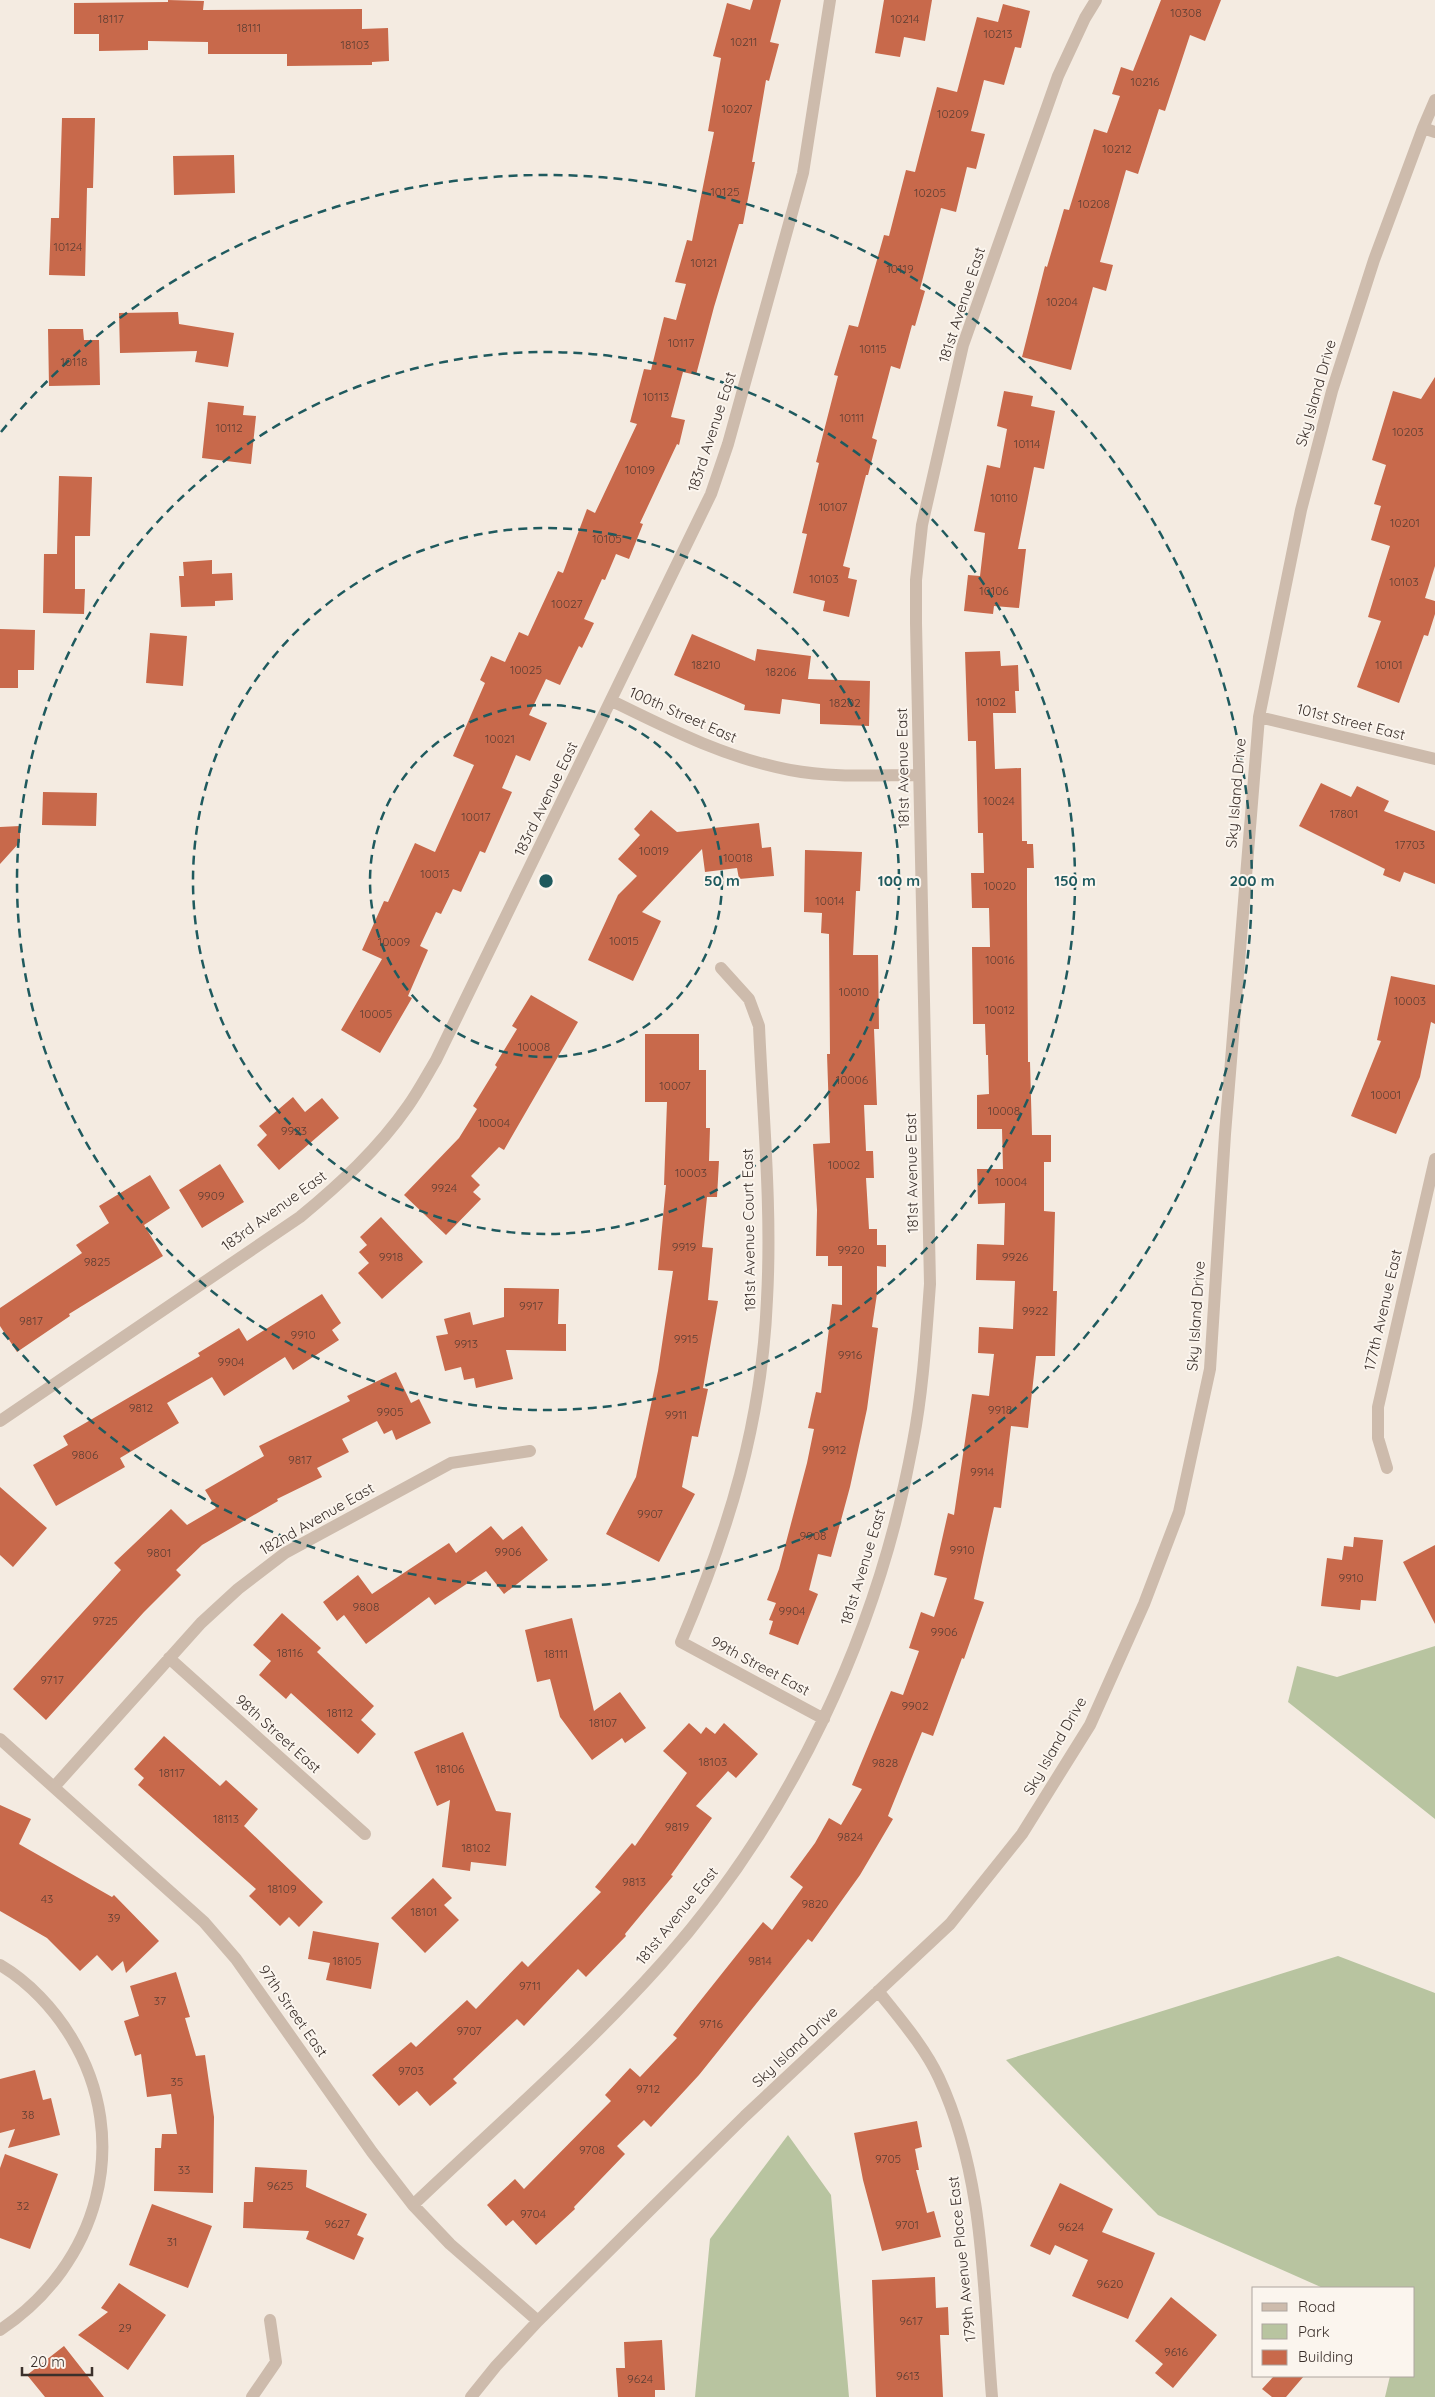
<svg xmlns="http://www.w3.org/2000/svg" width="1435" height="2397" viewBox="0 0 1435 2397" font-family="Quicksand,sans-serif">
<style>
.green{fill:#b8c4a0}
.building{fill:#c8694b}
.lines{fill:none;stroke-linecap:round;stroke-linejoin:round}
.minor{stroke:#cdbbac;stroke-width:12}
.ring{fill:none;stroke:#1f5a5e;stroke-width:2.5;stroke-dasharray:9 6}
.labels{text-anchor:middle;stroke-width:4;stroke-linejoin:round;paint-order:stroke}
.number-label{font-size:12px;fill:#5e3e33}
.street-label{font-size:15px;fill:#3b302b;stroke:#fbf5ee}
.centre{fill:#1f5a5e;stroke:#fbf5ee;stroke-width:2.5}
.ring-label{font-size:15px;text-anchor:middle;font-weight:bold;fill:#1f5a5e;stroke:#fbf5ee;stroke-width:4;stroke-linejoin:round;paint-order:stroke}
</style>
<rect width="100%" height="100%" fill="#f4ebe1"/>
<!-- green -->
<path class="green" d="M1435,1646v173l-147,-117 9,-36 40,11z
M1338,1956l97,37v404h-50l5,-21h24v-88h-91l-165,-73 -152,-155z
M788,2135l43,60 18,202h-154l15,-158z"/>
<!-- building -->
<path class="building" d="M168,0l36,1 -1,9 159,-1v20l26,-1 1,33 -17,1v3l-85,1v-12h-79v-12l-60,-1v9l-49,1v-17h-25v-31l94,-1z
M753,0h28l-11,42 9,2 -10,37 -3,-1 -14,82h3l-12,62h-4l-25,83 -18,68 -13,-3 -12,45 14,3 -6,25 -2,-1 -37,79 3,1 -14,35 -13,-5 -11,26 -3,-1 -18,40 10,4 -12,25 -3,-2 -19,39 -14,-6 -17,36 18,8 -17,38 -14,-6 -14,33 10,4 -27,61 -5,-2 -19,41 -8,-3 -12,25 -5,-2 -16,34 8,4 -20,46 4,2 -32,55 -39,-23 41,-71 -20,-9 22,-49 4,1 27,-59 20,9 39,-87 -21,-9 32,-73 -5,-3 11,-24 14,6 14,-30 9,4 30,-65 5,2 24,-64 8,4 42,-89 -7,-2 14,-53 7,1 13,-53 12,3 10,-36 -11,-2 12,-42 5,1 22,-109 -6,-1 13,-73 -8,-2 14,-53 23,7z
M884,0h48l-7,41 -21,-4 -4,20 -25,-4z
M1161,0h60l-16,41 -15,-6 -25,76 -6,-2 -21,65 -12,-4 -26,92 13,3 -7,26 -13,-4 -22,83 -49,-13 23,-91 2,1 17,-58 5,1 25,-81 13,4 13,-37 -8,-2 9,-27 12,4z
M1003,4l27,7 -9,37 -6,-1 -11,38 -20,-5 -13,51 14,3 -9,35 -9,-2 -11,45 -15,-4 -21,81 5,2 -10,35 -3,-1 -12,44 -9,-3 -19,72 5,2 -9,35h-2l-23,91 7,2 -2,10 9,2 -8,37 -26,-6 2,-10 -32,-8 14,-59 -5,-1 17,-70 -3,-1 22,-86 -4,-1 15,-50 9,2 26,-92 5,1 17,-66 9,2 22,-85 20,5 20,-75 21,5z
M62,118h33l-2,70h-6l-2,88 -36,-1 2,-57h8z
M234,155l1,38 -61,2 -1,-39z
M178,312l1,12 55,9 -6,34 -33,-5 2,-11 -77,2 -1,-40z
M48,329h35l1,11h15l1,45 -51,1z
M1435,377v189l-10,32 10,3v13l-7,22 -4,-1 -25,68 -42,-16 24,-66 -13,-4 22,-71 -19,-6 10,-34 -7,-2 12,-39 -14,-5 21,-69 28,8z
M1004,391l29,5 -2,10 24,5 -11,58 -10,-2 -16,82h8l-7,59 -25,-2 -1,8 -29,-3 4,-36 12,1 5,-43 -11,-2 13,-66 13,3 7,-39 -10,-3z
M208,402l36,4 -1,9 13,1 -5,48 -49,-6z
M59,476l33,1 -2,59h-15v53h10l-1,25 -41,-1 1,-59h13z
M212,560v14l20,-1 1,27 -18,1v5l-34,1 -2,-31h5l-1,-14z
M0,629l35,1 -1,40h-16v18h-18z
M150,633l37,3 -4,50 -37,-3z
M692,634l63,27 2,-12 54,7 -3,23 62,2 -1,45 -49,-2v-20l-38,-5 -2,15 -36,-4 1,-5 -71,-30z
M1000,651l1,15 17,-1 1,26h-4l1,22h-23l2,56 26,-1 1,73h5v3h6l1,24h-7v32l1,162h2l2,73h19v27h-7v49l11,1 -2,79h4l-2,65h-19l-8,72 -17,-2 -10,82 -7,-1 -20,92 10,3 -20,57 -2,-1 -29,78 -11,-4 -34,84 5,3 -33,56 -48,67 -4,-3 -109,136 -48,52 -7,-7 -27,26 8,8 -51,53 1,2 -39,36 -23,-25 -7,6 -19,-21 28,-26 9,10 87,-88 -6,-6 25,-27 10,9 37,-39 -4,-3 90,-113 9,8 31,-43 -13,-10 25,-34 14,-25 12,7 21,-36 -10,-4 39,-94 12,4 16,-44 -10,-3 12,-36 13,5 13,-39 -13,-3 14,-62 6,2 18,-121 17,2 5,-42 -16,-1 1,-26 34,2 2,-48 -39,-1 1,-36 27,1 1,-42 -27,1 -1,-35h26l-1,-40h-25v-34l12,-1 -1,-39h-2l-1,-31h-12l-1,-77h18l-1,-39h-17l-1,-35h13l-1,-40h-5l-2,-92h-8l-3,-89z
M1321,783l30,14 6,-11 32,15 -5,10 51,20v53l-31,-12 -4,10 -17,-7 2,-6 -86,-43z
M43,792l54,1 -1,33 -54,-1z
M651,810l26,22 82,-9 3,25 9,-1 3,29 -35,3 -2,-11 -32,4 -3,-23 -60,63 19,9 -28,60 -45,-21 30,-65 19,-19 -19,-17 22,-24 -6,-6z
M20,826v16l-20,22v-37z
M805,850l57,2 -2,39h-4l-3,64h25l1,74h-5l3,76h-13l2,46h7l1,27h-8l3,51h8v16h9v22l-9,-1v28l-5,33 6,1 -11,81 -17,78 -19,70 -13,-3 -9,36 9,4 -20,51 -29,-11 4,-13 -4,-1 7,-17 -9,-3 12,-31 28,-106 7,-34 -6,-1 8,-36 5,1 11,-89 10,1v-39h-14v-10h-12l1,-46 -4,-66 17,-1 -3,-89h3l-1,-120 -8,-1 1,-20 -18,-1z
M1391,976l44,9v39l-4,-2 -11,55 -24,57 -45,-18 30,-75 -4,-1z
M531,995l47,27 -74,128 -5,-3 -28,29 9,9 -7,7 8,7 -35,36 -42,-40 55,-57 18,-29 -4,-3 24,-39 -2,-2 22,-36 -5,-3z
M645,1034h54v36h7v58h4l-1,33h10l-2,36h-10l-5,50 11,1 -5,52 10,1 -15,87 5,1 -10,48 -6,-1 -10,51 13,7 -36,68 -53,-28 30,-57 22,-106 15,-100 -15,-1 8,-85h-2l3,-83h-22z
M293,1097l12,15 17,-14 17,20 -60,52 -22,-25 10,-10 -8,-9z
M220,1164l24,38 -42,26 -23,-38z
M150,1175l20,33 -26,17 19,31 -94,58 1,2 -53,36 -17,-26v-18l82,-55 -6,-8 33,-22 -10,-17z
M381,1217l42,45 -41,37 -24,-26 11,-10 -10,-11 8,-7 -7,-8z
M504,1288l55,1 -1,35h8v27l-60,-1 7,29 -37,9 -2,-10 -10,2 -3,-13 -16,4 -9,-35 12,-2 -4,-15 26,-7 3,13 31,-8z
M322,1294l19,29 -9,7 7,10 -46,30 -8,-13 -61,39 -12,-19 -45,26 12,20 -59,35 5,9 -69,39 -23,-41 35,-20 -5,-9 137,-80 -2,-3 41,-25 8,13z
M396,1372l15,31 8,-4 12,24 -35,17 -4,-10 -8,4 -7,-13 -35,18 7,13 -32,16 5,9 -45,22 1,2 -76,44 -26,25 5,5 -37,37 -98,108 -33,-31 108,-119 -7,-7 57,-54 16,16 29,-17 -11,-18 59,-34 -5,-10 91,-45 -3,-5z
M0,1487l47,41 -34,39 -13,-12z
M491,1526l12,14 19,-14 26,34 -44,34 -18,-23 -51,34 -6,-8 -63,47 -22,-29 -7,6 -14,-19 35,-27 14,19 77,-51 7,10z
M1354,1537l29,3 -7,61 -15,-1 -1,10 -39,-4 6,-48 15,2 2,-14 9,1z
M1435,1545v79l-32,-62z
M282,1613l39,35 -4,4 57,54 -13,14 15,14 -18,20 -67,-61 -5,6 -27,-24 12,-14 -18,-16z
M572,1618l22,93 26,-19 26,36 -21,15 -3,-5 -30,22 -32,-43 -10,-38 -13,3 -12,-52z
M689,1723l12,11 5,-7 9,7 9,-11 34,31 -22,24 -8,-7 -32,35 16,12 -41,57 2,1 -48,58 1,2 -40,41 -8,-8 -54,57 -7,-7 -64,60 4,4 -27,23 -13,-15 -18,15 -27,-31 39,-33 5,5 51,-47 9,9 46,-48 6,6 73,-75 -6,-5 37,-44 3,3 52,-73 -24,-22z
M463,1732l33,79 15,2 -5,53 -35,-4 -1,9 -28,-4 8,-67 -13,6 -23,-54z
M164,1736l56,50 6,-6 32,29 -14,17 79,76 -24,25 -10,-10 -9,9 -31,-30 7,-7 -118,-104 6,-7 -10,-9z
M0,1805l31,14 -12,25 93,53 2,-2 45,46 -33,32 -3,-12 -11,10 -15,-16 -17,16 -33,-33 -47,-27z
M433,1878l19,20 -8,7 15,15 -34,33 -34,-35z
M313,1931l66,12 -8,46 -45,-9 4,-17 -22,-4z
M176,1972l14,45 -5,1 11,38 9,-1 9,62 -1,76 -59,-2 1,-43h6l1,-14h15l-6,-40 -24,3 -6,-43 -6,2 -11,-35 15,-5 -9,-30z
M35,2070l8,30 8,-2 9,37 -52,13 7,-19 -15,4v-54z
M917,2121l5,26 -7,2 4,21h-3l11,43 7,-2 7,26 -59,14 -19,-71 -9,-47z
M5,2154l53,20 -28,75 -30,-11v-70z
M255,2167l52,3 -1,17 61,27 -10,21 7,3 -10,22 -48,-21 3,-8 -66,-3 1,-26h9z
M1060,2183l53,26 -11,23 53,21 -27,66 -56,-23 16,-36 -33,-15 -5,10 -20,-9z
M152,2204l60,22 -24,62 -59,-23z
M935,2277l1,31 12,-1 1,28h-9l3,62h-67l-4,-117z
M119,2283l47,32 -38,55 -50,-35 30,-23 -7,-4z
M1171,2297l46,38 -44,53 -18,-15 8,-9 -28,-23z
M662,2340l3,50h-10v7h-37l-2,-29h9l-1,-26z
M64,2346l40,51h-59l-18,-22z
M1274,2376h30l-18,21h-14l-10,-8z"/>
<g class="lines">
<!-- minor -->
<path class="minor" d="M1423,128l12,4
M612,701c57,28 114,57 178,69 42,8 86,5 129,5
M1259,717l176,42
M721,968l28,31 10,27c4,91 13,182 8,273 -5,123 -38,231 -86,343l143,77
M0,1421l300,-204c40,-33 78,-68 108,-111 10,-14 19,-31 28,-46l275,-566 17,-50 75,-271 27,-173
M1387,1468l-9,-30v-31l57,-248
M169,1658l196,176
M0,1739l204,183 32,37 136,193 41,53 37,39 88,77
M54,1787l147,-164 37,-34 47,-36 166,-90 79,-12
M0,1965c29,17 54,44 71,72 63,104 27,228 -71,293
M878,1991c22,28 46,55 61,87 46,99 44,212 53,319
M413,2205c83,-79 171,-155 248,-241 130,-145 217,-330 252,-522 10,-52 13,-105 17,-158l-14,-661v-43l6,-55 41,-180 95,-269 27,-58 11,-18
M252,2397l24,-35 -6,-42
M471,2397l25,-31 42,-45 207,-205 205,-192 72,-90 68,-109 54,-121 35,-92 31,-143 15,-235 34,-417 42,-207 31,-119 42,-131 49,-132 12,-28"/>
</g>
<!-- distance rings -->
<g class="ring">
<circle cx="546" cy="881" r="176"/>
<circle cx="546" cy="881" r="353"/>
<circle cx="546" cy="881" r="529"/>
<path d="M1 432A706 706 0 1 1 1 1330"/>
</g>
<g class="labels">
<!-- number labels -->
<g class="number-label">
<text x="1186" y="17">10308</text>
<text x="111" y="23">18117</text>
<text x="905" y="23">10214</text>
<text x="249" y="32">18111</text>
<text x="998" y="38">10213</text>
<text x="744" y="46">10211</text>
<text x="355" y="49">18103</text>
<text x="1145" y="86">10216</text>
<text x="737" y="113">10207</text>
<text x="953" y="118">10209</text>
<text x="1117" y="153">10212</text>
<text x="725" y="196">10125</text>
<text x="930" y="197">10205</text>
<text x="1094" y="208">10208</text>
<text x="68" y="251">10124</text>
<text x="704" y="267">10121</text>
<text x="900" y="273">10119</text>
<text x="1062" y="306">10204</text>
<text x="681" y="347">10117</text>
<text x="873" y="353">10115</text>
<text x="74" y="366">10118</text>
<text x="656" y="401">10113</text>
<text x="852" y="422">10111</text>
<text x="229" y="432">10112</text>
<text x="1408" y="436">10203</text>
<text x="1027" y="448">10114</text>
<text x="640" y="474">10109</text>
<text x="1004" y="502">10110</text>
<text x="833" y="511">10107</text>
<text x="1405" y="527">10201</text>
<text x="607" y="543">10105</text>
<text x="824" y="583">10103</text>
<text x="1404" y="586">10103</text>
<text x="994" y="595">10106</text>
<text x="567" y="608">10027</text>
<text x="706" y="669">18210</text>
<text x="1389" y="669">10101</text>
<text x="526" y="674">10025</text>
<text x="781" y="676">18206</text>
<text x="991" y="706">10102</text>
<text x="845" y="707">18202</text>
<text x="500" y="743">10021</text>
<text x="999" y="805">10024</text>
<text x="1344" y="818">17801</text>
<text x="476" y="821">10017</text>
<text x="1410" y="849">17703</text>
<text x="654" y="855">10019</text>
<text x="738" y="862">10018</text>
<text x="435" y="878">10013</text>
<text x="1000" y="890">10020</text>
<text x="830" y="905">10014</text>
<text x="624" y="945">10015</text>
<text x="394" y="946">10009</text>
<text x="1000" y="964">10016</text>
<text x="854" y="996">10010</text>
<text x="1410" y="1005">10003</text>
<text x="1000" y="1014">10012</text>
<text x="376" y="1018">10005</text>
<text x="534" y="1051">10008</text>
<text x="852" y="1084">10006</text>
<text x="675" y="1090">10007</text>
<text x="1386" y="1099">10001</text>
<text x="1004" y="1115">10008</text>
<text x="494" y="1127">10004</text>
<text x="294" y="1135">9923</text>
<text x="844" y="1169">10002</text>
<text x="691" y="1177">10003</text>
<text x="1011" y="1186">10004</text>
<text x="444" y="1192">9924</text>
<text x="211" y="1200">9909</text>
<text x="684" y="1251">9919</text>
<text x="851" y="1254">9920</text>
<text x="391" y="1261">9918</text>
<text x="1015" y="1261">9926</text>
<text x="97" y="1266">9825</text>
<text x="531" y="1310">9917</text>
<text x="1035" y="1315">9922</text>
<text x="31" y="1325">9817</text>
<text x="303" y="1339">9910</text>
<text x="686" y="1343">9915</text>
<text x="466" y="1348">9913</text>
<text x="850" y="1359">9916</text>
<text x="231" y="1366">9904</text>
<text x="141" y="1412">9812</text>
<text x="1000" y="1414">9918</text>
<text x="390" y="1416">9905</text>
<text x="676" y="1419">9911</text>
<text x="834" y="1454">9912</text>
<text x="85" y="1459">9806</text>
<text x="300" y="1464">9817</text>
<text x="982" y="1476">9914</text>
<text x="650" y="1518">9907</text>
<text x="813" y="1540">9908</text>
<text x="962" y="1554">9910</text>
<text x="508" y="1556">9906</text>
<text x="159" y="1557">9801</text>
<text x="1351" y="1582">9910</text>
<text x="366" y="1611">9808</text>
<text x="792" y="1615">9904</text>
<text x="105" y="1625">9725</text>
<text x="944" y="1636">9906</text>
<text x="290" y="1657">18116</text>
<text x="556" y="1658">18111</text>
<text x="52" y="1684">9717</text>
<text x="915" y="1710">9902</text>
<text x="340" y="1717">18112</text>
<text x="603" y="1727">18107</text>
<text x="713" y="1766">18103</text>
<text x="885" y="1767">9828</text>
<text x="450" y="1773">18106</text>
<text x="172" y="1777">18117</text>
<text x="226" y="1823">18113</text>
<text x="677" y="1831">9819</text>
<text x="850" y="1841">9824</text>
<text x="476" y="1852">18102</text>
<text x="634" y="1886">9813</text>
<text x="282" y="1893">18109</text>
<text x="47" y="1903">43</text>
<text x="815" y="1908">9820</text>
<text x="424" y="1916">18101</text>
<text x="114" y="1922">39</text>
<text x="347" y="1965">18105</text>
<text x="760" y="1965">9814</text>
<text x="530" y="1990">9711</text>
<text x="160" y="2005">37</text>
<text x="711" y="2028">9716</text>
<text x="469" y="2035">9707</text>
<text x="411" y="2075">9703</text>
<text x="177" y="2086">35</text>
<text x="648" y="2093">9712</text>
<text x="28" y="2119">38</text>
<text x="592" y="2154">9708</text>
<text x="888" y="2163">9705</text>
<text x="184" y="2174">33</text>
<text x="280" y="2190">9625</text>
<text x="23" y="2210">32</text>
<text x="533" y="2218">9704</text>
<text x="337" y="2228">9627</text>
<text x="907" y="2229">9701</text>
<text x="1071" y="2231">9624</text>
<text x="172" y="2246">31</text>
<text x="1110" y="2288">9620</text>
<text x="911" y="2325">9617</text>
<text x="125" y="2332">29</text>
<text x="1176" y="2356">9616</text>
<text x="908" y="2380">9613</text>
<text x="640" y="2383">9624</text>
</g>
<!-- street labels -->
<g class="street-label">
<text transform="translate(962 305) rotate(-72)" y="5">181st Avenue East</text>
<text transform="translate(1316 393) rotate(-74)" y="5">Sky Island Drive</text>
<text transform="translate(712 432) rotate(-72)" y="5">183rd Avenue East</text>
<text transform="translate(683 715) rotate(24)" y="5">100th Street East</text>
<text transform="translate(1351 722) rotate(14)" y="5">101st Street East</text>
<text transform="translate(903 768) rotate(-91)" y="5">181st Avenue East</text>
<text transform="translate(1236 793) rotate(-85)" y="5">Sky Island Drive</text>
<text transform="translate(546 799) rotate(-64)" y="5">183rd Avenue East</text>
<text transform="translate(912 1173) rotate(-91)" y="5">181st Avenue East</text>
<text transform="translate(274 1211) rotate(-36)" y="5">183rd Avenue East</text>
<text transform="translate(749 1230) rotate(-91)" y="5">181st Avenue Court East</text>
<text transform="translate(1383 1310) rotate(-77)" y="5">177th Avenue East</text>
<text transform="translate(1196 1316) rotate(-86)" y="5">Sky Island Drive</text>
<text transform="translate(317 1519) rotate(-30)" y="5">182nd Avenue East</text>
<text transform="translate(863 1567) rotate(-73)" y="5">181st Avenue East</text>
<text transform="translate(760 1666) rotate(28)" y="5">99th Street East</text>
<text transform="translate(278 1734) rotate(42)" y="5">98th Street East</text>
<text transform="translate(1055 1746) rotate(-60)" y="5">Sky Island Drive</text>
<text transform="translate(677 1916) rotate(-51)" y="5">181st Avenue East</text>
<text transform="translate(293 2011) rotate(55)" y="5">97th Street East</text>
<text transform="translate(795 2047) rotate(-43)" y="5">Sky Island Drive</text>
<text transform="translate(962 2259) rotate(-96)" y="5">179th Avenue Place East</text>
</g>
</g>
<circle cx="546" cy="881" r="8" class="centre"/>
<g class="ring-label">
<text x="722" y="886">50 m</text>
<text x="899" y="886">100 m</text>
<text x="1075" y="886">150 m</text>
<text x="1252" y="886">200 m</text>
</g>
<!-- legend -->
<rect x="1252" y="2287" width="162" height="90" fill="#fbf5ee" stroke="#aea6a0"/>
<rect x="1262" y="2303" width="25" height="8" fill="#cdbbac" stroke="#aea6a0"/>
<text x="1298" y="2312" font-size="15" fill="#3b302b">Road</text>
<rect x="1262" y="2324" width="25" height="15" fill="#b8c4a0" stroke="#aea6a0"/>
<text x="1298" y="2337" font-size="15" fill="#3b302b">Park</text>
<rect x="1262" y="2350" width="25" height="15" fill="#c8694b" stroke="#aea6a0"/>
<text x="1298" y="2362" font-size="15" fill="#3b302b">Building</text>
<!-- scale -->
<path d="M22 2367v8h70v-8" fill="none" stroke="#3b302b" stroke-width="2.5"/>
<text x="30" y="2367" font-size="15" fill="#3b302b" stroke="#fbf5ee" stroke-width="4" paint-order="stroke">20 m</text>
</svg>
